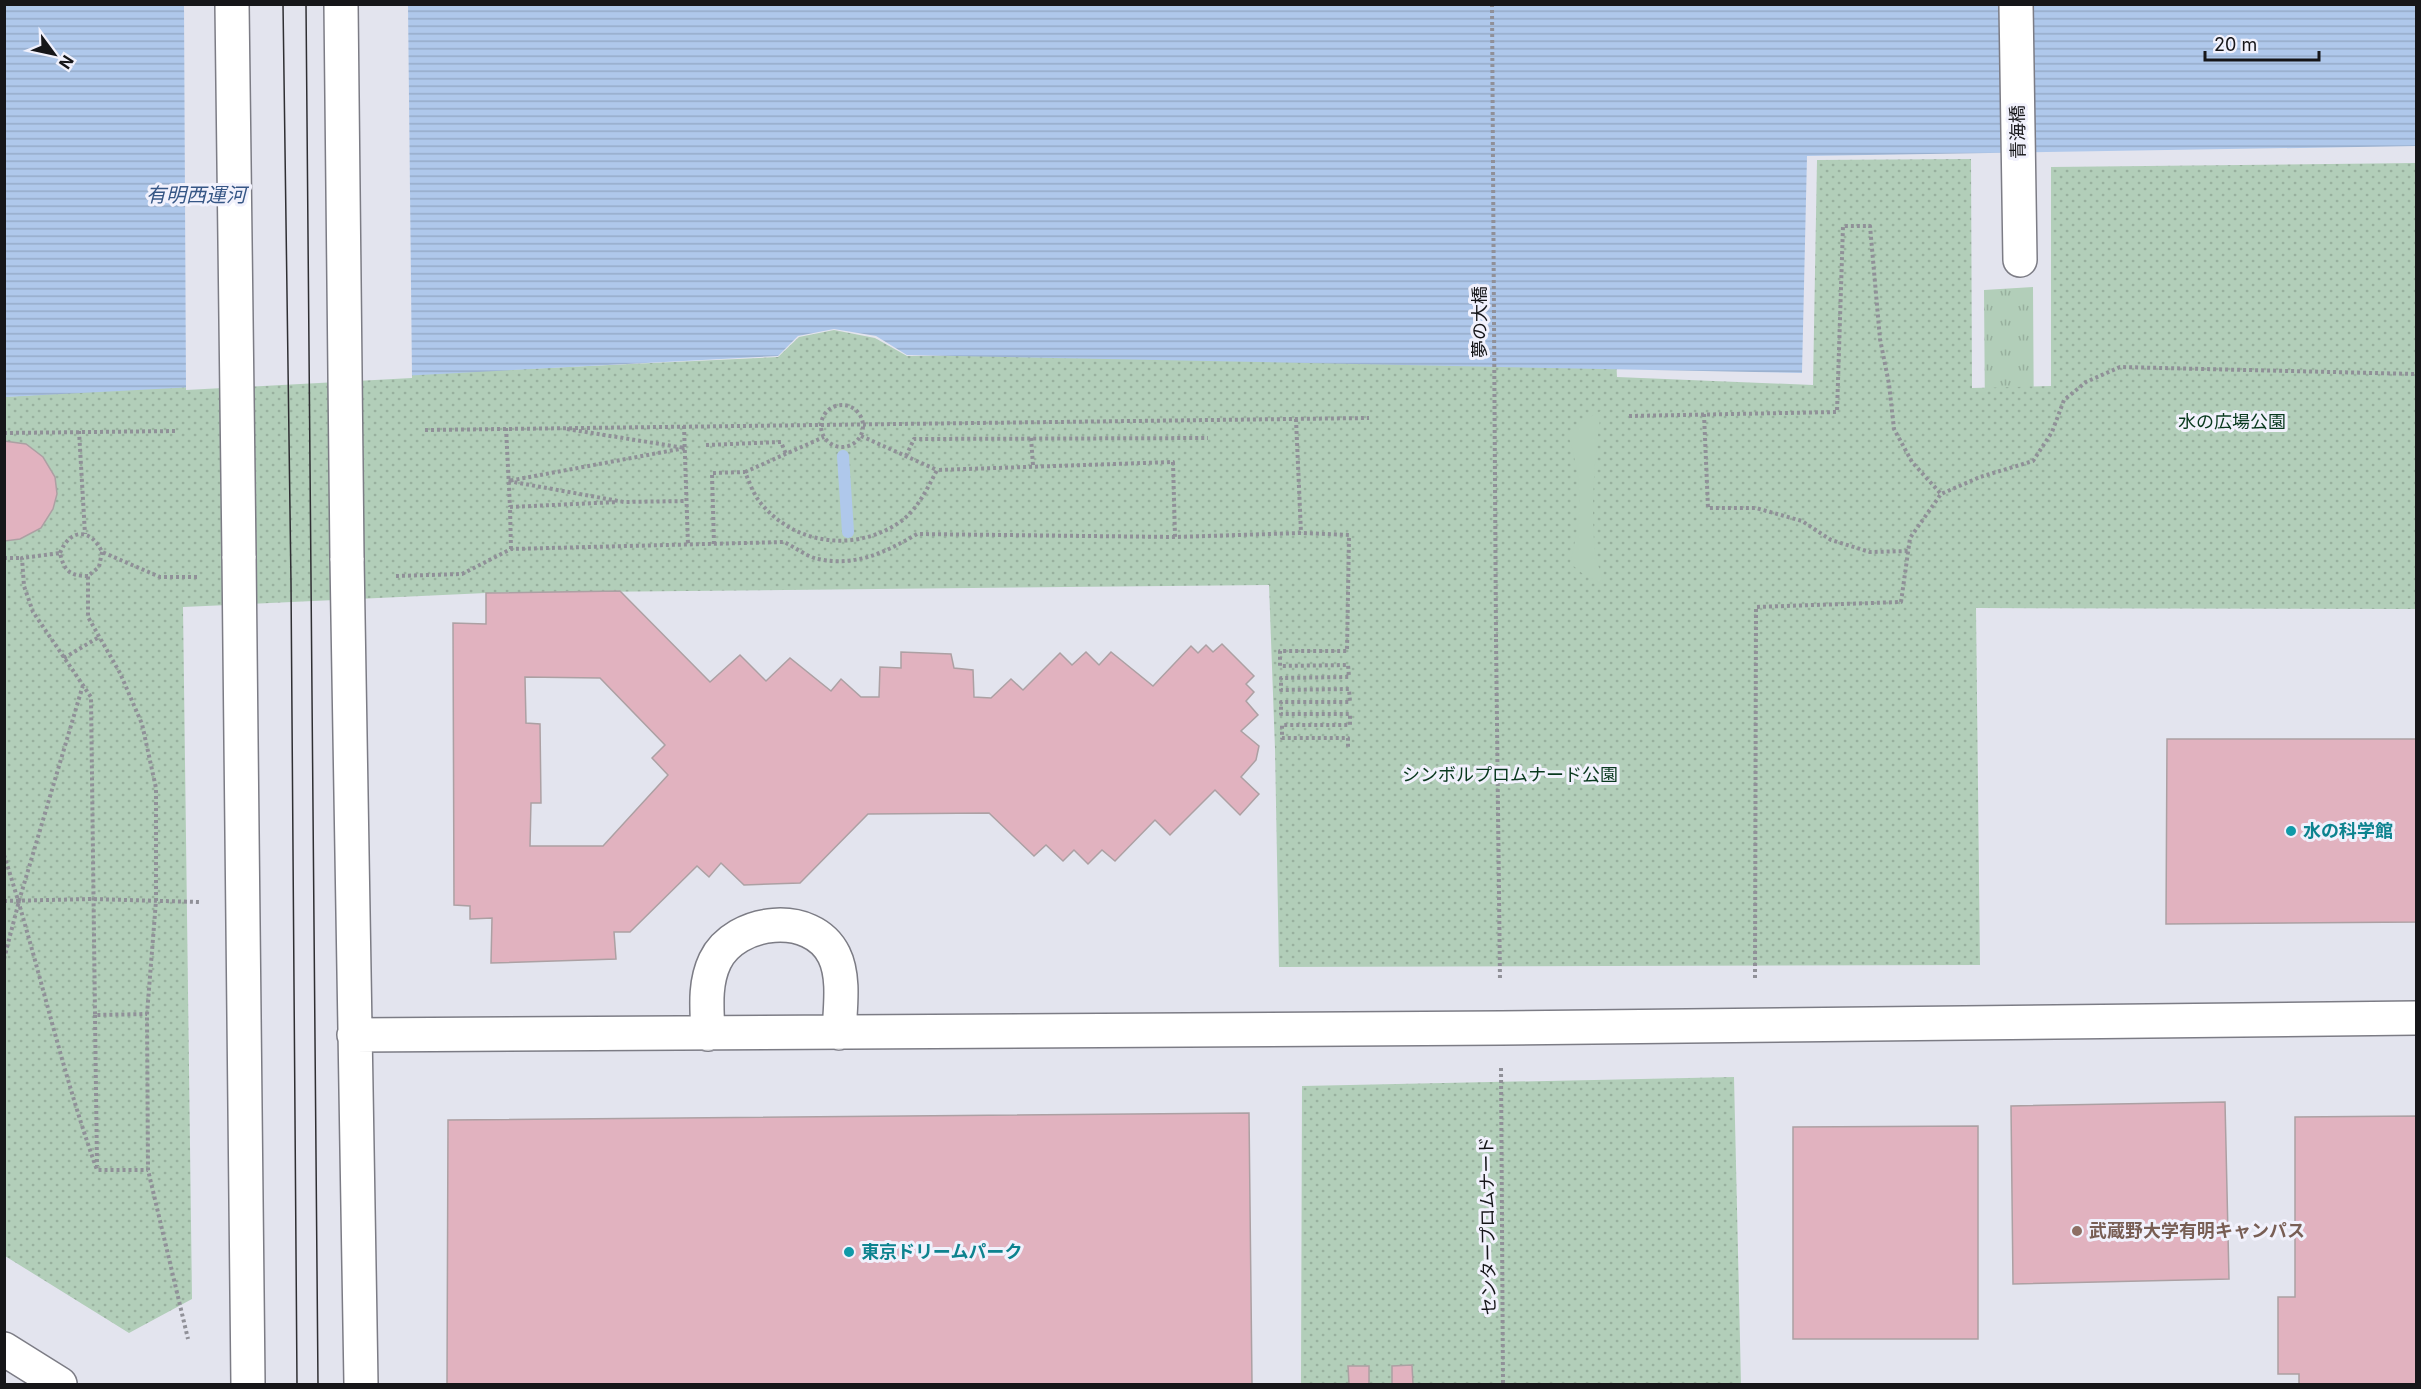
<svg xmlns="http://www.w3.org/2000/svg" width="2421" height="1389" viewBox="0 0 2421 1389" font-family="Inter,'Noto Sans JP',sans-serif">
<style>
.grass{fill:url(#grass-tufts)}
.park{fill:url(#park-dots)}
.garden{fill:#b2ceb9}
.water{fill:url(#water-rules)}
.pier{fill:#e3e4ee}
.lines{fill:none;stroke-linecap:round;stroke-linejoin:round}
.stream{stroke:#afc8eb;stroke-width:12}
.building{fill:#e1b2bf;stroke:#aca0a3;stroke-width:1.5;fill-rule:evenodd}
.minor-casing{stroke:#7c7c85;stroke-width:36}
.path{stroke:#909098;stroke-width:4;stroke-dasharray:3 3;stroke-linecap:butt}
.minor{stroke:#fff;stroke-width:33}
.tram{stroke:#2f2f33;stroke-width:1.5}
.minor-bridge-casing{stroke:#7c7c85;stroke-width:36;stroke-linecap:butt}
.path-bridge{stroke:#909098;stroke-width:4;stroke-dasharray:3 3;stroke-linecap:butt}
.minor-bridge{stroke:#fff;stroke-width:33}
.culture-dot{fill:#0f9aa8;stroke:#f1f1fc;stroke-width:2}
.education-dot{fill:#8d6e63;stroke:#f1f1fc;stroke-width:2}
.labels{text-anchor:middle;stroke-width:6;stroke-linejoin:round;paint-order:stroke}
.street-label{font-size:18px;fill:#161619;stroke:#f1f1fc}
.park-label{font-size:18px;fill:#08381d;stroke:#f1f1fc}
.culture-label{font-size:18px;font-weight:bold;fill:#0d838f;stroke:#f1f1fc;text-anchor:start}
.education-label{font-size:18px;font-weight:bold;fill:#785e54;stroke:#f1f1fc;text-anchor:start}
.water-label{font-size:20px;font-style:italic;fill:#365685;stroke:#f1f1fc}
</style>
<defs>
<pattern id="grass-tufts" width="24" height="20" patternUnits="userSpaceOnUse" patternTransform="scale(1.5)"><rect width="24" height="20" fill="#b2ceb9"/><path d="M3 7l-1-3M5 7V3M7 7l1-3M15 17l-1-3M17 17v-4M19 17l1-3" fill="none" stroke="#98b09e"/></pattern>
<pattern id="park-dots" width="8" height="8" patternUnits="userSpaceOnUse" patternTransform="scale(1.5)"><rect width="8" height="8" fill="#b2ceb9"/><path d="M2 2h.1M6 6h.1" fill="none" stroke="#98b09e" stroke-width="1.8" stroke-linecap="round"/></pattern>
<pattern id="water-rules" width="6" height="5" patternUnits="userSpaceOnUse" patternTransform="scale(1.5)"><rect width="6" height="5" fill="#afc8eb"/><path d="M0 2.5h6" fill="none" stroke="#96abc9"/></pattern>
</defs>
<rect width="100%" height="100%" fill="#e3e4ee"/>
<!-- grass -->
<path class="grass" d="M2033,287l1,156 -72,30 1,-54 22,-1 -1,-128z"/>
<!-- park -->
<path class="park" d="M1603,103l14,274 196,8 4,-225 154,-1 1,229 79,-2v-219l365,-4v446l-440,-1 4,357 -701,2 -4,-218 -6,-164 -783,8 -303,14 9,692 -63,34 -124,-77 -1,-859 178,-12 596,-28 21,-20 35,-7 41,8 32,18 471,-2z
M1734,1077l7,307h-440l1,-298z"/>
<!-- garden -->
<path class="garden" d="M1601,411c-6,44 -10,87 -7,131 1,14 6,28 9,42l-20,-10 -13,-11c13,-51 13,-79 -2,-129l11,-11z"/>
<!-- water -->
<path class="water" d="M5,5h2411v141l-609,10 -5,217 -895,-18 -31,-19 -42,-7 -36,7 -20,20 -773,41z"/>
<!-- pier -->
<path class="pier" d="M184,5h224l4,373 -226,12z"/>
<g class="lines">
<!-- stream -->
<path class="stream" d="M843,456l5,76"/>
</g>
<!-- building -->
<path class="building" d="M4,441l22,3 17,13 12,20 2,17 -4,15 -12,19 -21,11 -15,2z
M620,591l90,91 30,-27 26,26 24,-23 41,33 10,-12 20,18h18l1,-30 21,1v-16l50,2 3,14 19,2 1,27 17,1 20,-19 12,11 37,-37 12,12 14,-13 13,13 12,-13 42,34 38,-40 7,7 8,-8 7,7 9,-8 32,32 -8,8 8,8 -8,9 12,14 -17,16 18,15 -3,14 -15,17 18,17 -19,21 -25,-25 -45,45 -15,-15 -40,41 -13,-11 -14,14 -14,-14 -11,11 -17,-16 -12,11 -45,-43 -121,1 -68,69 -56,2 -23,-22 -12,14 -12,-11 -67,66h-16l2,27 -125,4 1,-45 -22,1v-13l-16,-1 -1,-282 33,1v-31zM525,677l75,1 65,67 -13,13 16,17 -65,71h-73l1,-43h10l-1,-79 -14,-1z
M2167,739h249v183l-250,2z
M2225,1102l4,177 -216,5 -2,-178z
M1249,1113l3,271h-805l1,-264z
M2416,1116v268h-117v-10h-21v-77h17v-180z
M1978,1126v213h-185v-212z
M1412,1365l1,19h-21v-18z
M1348,1366h21v18h-20z"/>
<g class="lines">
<!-- minor casing -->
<g class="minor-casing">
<path id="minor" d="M2016,4l4,256
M239,556l9,828
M347,558l14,826
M708,1034c-1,-25 -4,-50 7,-73 20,-42 97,-51 119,-6 11,22 6,54 5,78
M354,1035l1147,-7 915,-10
M4,1349l56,35"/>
</g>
<!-- path -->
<path class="path" d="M821 426a21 21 0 1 1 42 0a21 21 0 1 1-42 0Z
M1704,414l4,94h48l46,13 29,19 39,12 38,-1
M1629,416l208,-4 6,-186h27l10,113 9,45 5,45 18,33 29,32
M1296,419l5,114
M684,426l4,119
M506,428l4,79
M567,429l118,19 -177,33 116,21 62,-1
M425,430l944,-12
M79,431l6,103
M4,433l173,-2
M861,436l76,34
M1031,438l2,27
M706,445l75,-3 5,12
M906,456l8,-17 294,-1
M745,472l79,-35
M714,544l-2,-71 33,-1c4,9 8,21 14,29 34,44 96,52 141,21 18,-13 27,-33 37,-52l236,-8 2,75
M511,549l-1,-42 108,-5
M102,552l-3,15 -11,9v41l32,56 22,51 14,64v113l-9,113 1,156 40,169
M60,553c10,-25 31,-25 42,-1l58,25h37
M4,558h18
M88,576c-18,0 -24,-5 -28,-23l-38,5 2,28 9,26 58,85 4,318 52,-1
M396,576l66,-2 49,-25 273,-7c11,5 23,15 34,17 38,8 68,-7 99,-25l258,3 126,-4 48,2 -2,116h-67v15l68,-1 1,12 -68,1v12l68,-1 1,13h-69v12h69v11h-68v13h66v11
M1496,639l4,341
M64,658l35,-21
M4,855c34,105 56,212 93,315h51
M4,901l88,-2 107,3
M4,959l15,-58 64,-216
M1755,978l1,-371 145,-5 9,-64 31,-44 39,-17 53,-16 19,-29 12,-32 22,-18 34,-15 296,7
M95,1015l2,151
M1501,1068l2,316"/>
<!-- minor -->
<use href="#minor" class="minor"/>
<!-- tram -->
<path class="tram" d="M283,4l8,579 6,801
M306,4l12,1380"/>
<!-- minor-bridge casing -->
<g class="minor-bridge-casing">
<path id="minor-bridge" d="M232,4l7,552
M341,4l6,554"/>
</g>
<!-- path-bridge -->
<path class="path-bridge" d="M1492,4l4,635"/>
<!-- minor-bridge -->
<use href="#minor-bridge" class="minor-bridge"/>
</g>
<!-- markers -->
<g class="culture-dot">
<circle cx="2291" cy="831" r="6"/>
<circle cx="849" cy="1252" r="6"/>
</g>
<circle class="education-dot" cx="2077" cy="1231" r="6"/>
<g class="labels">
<!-- street labels -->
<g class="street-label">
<text transform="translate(2018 132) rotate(-91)" y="6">青海橋</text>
<text transform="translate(1480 322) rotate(-90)" y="6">夢の大橋</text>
<text transform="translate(1488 1226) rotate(-91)" y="6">センタープロムナード</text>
</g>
<!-- park labels -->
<g class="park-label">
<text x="2232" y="428">水の広場公園</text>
<text x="1510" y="781">シンボルプロムナード公園</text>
</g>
<!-- culture labels -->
<g class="culture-label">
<text x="2303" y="837">水の科学館</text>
<text x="861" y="1258">東京ドリームパーク</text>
</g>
<!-- education labels -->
<g class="education-label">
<text x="2089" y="1237">武蔵野大学有明キャンパス</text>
</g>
<!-- water labels -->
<g class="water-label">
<text x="196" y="202">有明西運河</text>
</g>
</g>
<!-- border -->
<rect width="2421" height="1389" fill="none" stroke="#161619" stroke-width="12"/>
<!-- north arrow -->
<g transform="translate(54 54) rotate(123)" stroke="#f1f1fc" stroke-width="4.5" paint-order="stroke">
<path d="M0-4.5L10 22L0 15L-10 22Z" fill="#161619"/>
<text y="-9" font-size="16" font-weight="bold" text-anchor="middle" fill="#161619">N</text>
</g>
<!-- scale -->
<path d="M2205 51v9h114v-9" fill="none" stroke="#161619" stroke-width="3"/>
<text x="2214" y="51" font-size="18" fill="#161619" stroke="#f1f1fc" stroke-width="4.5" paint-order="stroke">20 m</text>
</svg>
